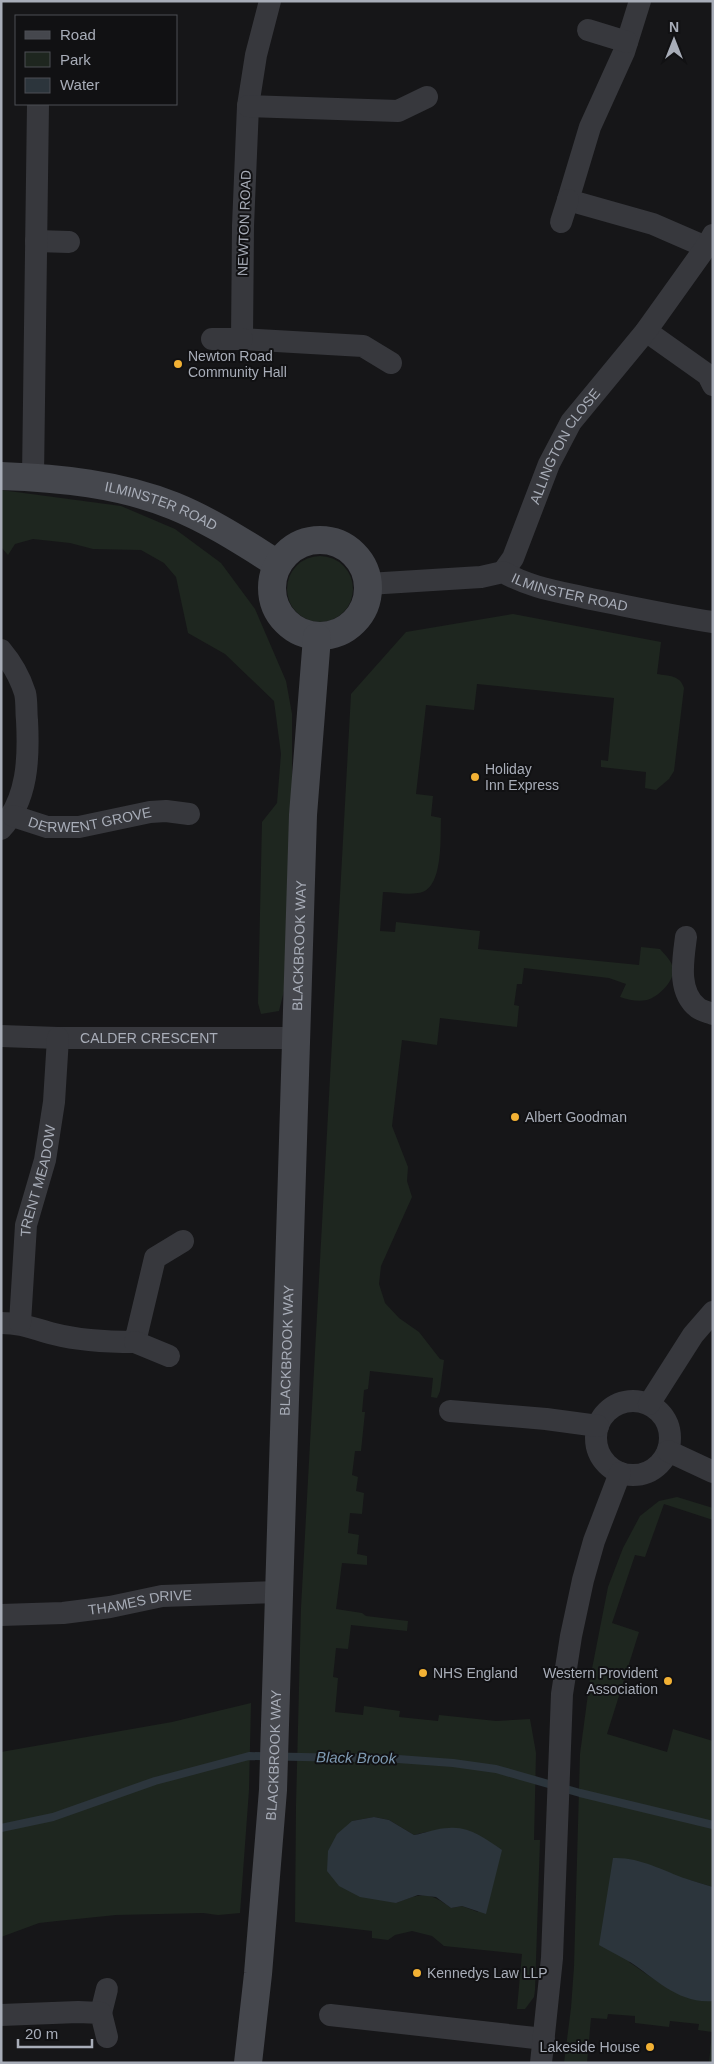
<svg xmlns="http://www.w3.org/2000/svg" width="714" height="2064" viewBox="0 0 714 2064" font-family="Helvetica,sans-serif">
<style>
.green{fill:#1e261f;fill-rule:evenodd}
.water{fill:#2c353c}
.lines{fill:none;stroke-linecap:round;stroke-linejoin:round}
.stream{stroke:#2c353c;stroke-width:8}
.street{stroke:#37383d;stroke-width:22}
.secondary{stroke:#45474d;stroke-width:28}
.poi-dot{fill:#f2b134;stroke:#111113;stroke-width:2}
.labels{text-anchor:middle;stroke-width:4;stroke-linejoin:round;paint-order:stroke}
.street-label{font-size:14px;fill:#a8adb8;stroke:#111113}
.poi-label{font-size:14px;fill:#a8adb8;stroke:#111113;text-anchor:start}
.water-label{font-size:15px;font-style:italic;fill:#7f9bb3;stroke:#111113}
</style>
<rect width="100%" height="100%" fill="#161618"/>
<!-- green -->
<path class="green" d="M1,490l120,16 54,23 46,34 34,46 31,72 6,33v81l-8,196 -5,20 -18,3 -3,-11 4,-181 15,-19 4,-49 -7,-53 -49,-47 -37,-21 -12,-56 -12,-14 -23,-13 -48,-1 -23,-6 -37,-4 -18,5 -7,11 -7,-8z
M287 589a33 33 0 1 1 66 0a33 33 0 1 1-66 0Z
M513,614l148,28 -4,32c12,2 23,1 27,14l-10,83 -5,8 -13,11 -11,-2 1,-16 -45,-5v-7l7,1 6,-63 -137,-14 -3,26 -48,-5 -10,89 17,2 -2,20 10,2c-1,19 3,73 -23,75 -12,2 -24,-1 -35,-1l-3,39 15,1 1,-10 84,9 -2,18 161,16 2,-18 19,2c5,6 12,12 13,20 2,12 -15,28 -26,31 -9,2 -18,0 -27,-3l6,-13 -17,-6 -85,-10 -2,16h-5l-3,21 5,1 -2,21 -77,-9 -3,27 -35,-5 -10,86 16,41 -1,14 5,16 -31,69 -2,18 6,19 14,15 20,14 21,27 4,1 -4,31 -3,7 -6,-1 2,-19 -63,-7 -2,18 -4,1 -2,22h3l-4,39h-6l-3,24 6,2 -2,14 8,2 -2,21 -12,-1 -2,20 11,2 -2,19 10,2v9l-25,-2 -6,46 26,4 4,3 42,5 -1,10 -56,-6 -3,24 -12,-1 -3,29 5,1 -3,34 28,3 1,-9 36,5 -1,6 39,4 1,-6 57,6 34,-2 6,34 -2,87h6l-5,150 -1,7 -9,12h-8l5,-55 -78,-8 -12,-10 -20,-5 -17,4 -7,5 -16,-2v-7l-77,-9 1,-116 5,-198 50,-914 55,-62zM374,1817l15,3 25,15 12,-3 52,80 -16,-6 -11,2c-23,-17 -29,-15 -55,-5l-44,-82z
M677,1497l36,11v12l-49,-16 -19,53 -10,-2 -23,68 27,9 -32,102 60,18 6,-23 40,12v146l-27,-8 -57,83c22,15 56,41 84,39v62h-4l3,-31 -14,-2 1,-6 -29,-3 -1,6 -34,-4v-7l-27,-2 -1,5 -16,-1 -4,45h-23l7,-55 3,-41 6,-213 10,-75 18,-92 15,-39 17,-32 19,-15z
M251,1703l-2,87 -9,123 -22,2 -15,-2 -87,2 -59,6 -18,2 -38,14v-185l171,-30z"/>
<!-- water -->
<path class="water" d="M374,1817l15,3 25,15c12,-2 23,-7 35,-7 20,-2 37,11 53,22l-16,64 -24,-8 -11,2 -15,-11 -18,-2 -22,8 -36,-6 -21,-11 -12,-15 1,-20 9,-17 15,-13z
M613,1858c27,-1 48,12 74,21 8,3 17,5 26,8v114c-34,3 -57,-22 -83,-39 -10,-6 -21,-11 -31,-17z"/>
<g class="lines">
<!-- stream -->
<path class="stream" d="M1,1828l52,-11 102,-36 94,-25 149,3 55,4 43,6 84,24 133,32"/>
<!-- street -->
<g class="street">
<path d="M270,1l-14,54 -8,51 -5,120 -1,113 121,7 28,17"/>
<path d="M640,1l-16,51 -34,75 -22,73 85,24 53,23"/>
<path d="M588,30l39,12"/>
<path d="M248,106l150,5 29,-14"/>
<path d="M561,222l7,-22"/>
<path d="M36,241l33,1"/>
<path d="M646,331l62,44 5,10"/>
<path d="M212,339h30"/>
<path d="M33,477l5,-373"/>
<path id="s1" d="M503,572l10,-14 36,-94 22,-42 75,-91 60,-84 7,-12"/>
<path id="s2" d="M368,584l113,-7 22,-5c27,16 59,20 88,27 41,8 81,17 122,23"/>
<path d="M1,650c11,13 19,27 24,43 2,8 1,19 2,27 2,38 1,79 -26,109"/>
<path id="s3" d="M13,816l34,11h32l71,-15 16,-1 23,3"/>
<path d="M686,937c-3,23 -9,55 12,71 4,3 10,4 15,6"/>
<path id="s4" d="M1,1036l57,2h239"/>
<path d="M1,1323c22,0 33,6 53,11 27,7 53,8 81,8l20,-84 28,-17"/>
<path id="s5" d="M20,1323l6,-98 19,-65 9,-58 4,-64"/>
<path d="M135,1342l34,14"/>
<circle cx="633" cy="1438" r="37"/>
<path d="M649,1404l44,-69 20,-23"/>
<path d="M450,1411l96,8 52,7"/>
<path d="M668,1451l45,21"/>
<path id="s6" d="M1,1615l62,-2 47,-6 52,-11 117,-4"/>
<path d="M101,2013l6,-24"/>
<path d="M1,2015l77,-3 23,1 6,24"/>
<path d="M330,2015l214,24"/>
<path d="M541,2063l11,-105 10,-264 9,-58 12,-56 11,-39 26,-68"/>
</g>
<!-- secondary -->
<g class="secondary">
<path id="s7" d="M1,476c58,2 119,8 173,30 37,15 70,37 104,58"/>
<circle cx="320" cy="588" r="48"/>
<path id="s8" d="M248,2063l10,-89 15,-184 30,-975 14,-178"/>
</g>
</g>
<!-- markers -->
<g class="poi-dot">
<circle cx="178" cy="364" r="5"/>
<circle cx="475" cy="777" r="5"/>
<circle cx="515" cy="1117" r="5"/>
<circle cx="423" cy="1673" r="5"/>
<circle cx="668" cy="1681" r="5"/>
<circle cx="417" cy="1973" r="5"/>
<circle cx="650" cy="2047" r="5"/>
</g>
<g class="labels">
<!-- street labels -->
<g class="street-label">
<text transform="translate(244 223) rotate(-88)" y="5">NEWTON ROAD</text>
<text dy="5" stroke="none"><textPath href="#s1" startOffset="141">ALLINGTON CLOSE</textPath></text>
<text dy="5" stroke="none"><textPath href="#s7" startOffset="164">ILMINSTER ROAD</textPath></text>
<text dy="5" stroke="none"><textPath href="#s2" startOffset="206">ILMINSTER ROAD</textPath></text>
<text dy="5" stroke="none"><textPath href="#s3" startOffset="79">DERWENT GROVE</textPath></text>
<text dy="5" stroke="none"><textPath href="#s8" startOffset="1119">BLACKBROOK WAY</textPath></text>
<text dy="5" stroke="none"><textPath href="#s4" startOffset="148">CALDER CRESCENT</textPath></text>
<text dy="5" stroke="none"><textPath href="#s5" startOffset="144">TRENT MEADOW</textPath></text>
<text dy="5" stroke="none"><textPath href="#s8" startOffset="714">BLACKBROOK WAY</textPath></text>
<text dy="5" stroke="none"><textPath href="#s6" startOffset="140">THAMES DRIVE</textPath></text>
<text dy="5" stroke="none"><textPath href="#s8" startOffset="309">BLACKBROOK WAY</textPath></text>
</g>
<!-- poi labels -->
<g class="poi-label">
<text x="188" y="361">Newton Road<tspan x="188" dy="16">Community Hall</tspan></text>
<text x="485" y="774">Holiday<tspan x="485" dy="16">Inn Express</tspan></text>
<text x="525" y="1122">Albert Goodman</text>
<text x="433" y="1678">NHS England</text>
<text x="658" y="1678" text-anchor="end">Western Provident<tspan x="658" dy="16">Association</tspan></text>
<text x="427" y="1978">Kennedys Law LLP</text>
<text x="640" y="2052" text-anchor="end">Lakeside House</text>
</g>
<!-- water labels -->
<g class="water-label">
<text transform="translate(356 1758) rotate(1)" y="5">Black Brook</text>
</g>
</g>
<!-- border -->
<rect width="714" height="2064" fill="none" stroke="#a8adb8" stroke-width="5"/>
<!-- legend -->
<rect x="15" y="15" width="162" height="90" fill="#111113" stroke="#4d4f55"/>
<rect x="25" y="31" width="25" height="8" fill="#45474d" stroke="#4d4f55"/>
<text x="60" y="40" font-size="15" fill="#a8adb8">Road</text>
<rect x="25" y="52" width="25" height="15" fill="#1e261f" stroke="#4d4f55"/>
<text x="60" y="65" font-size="15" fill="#a8adb8">Park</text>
<rect x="25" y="78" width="25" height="15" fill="#2c353c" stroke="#4d4f55"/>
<text x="60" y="90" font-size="15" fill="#a8adb8">Water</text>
<!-- north arrow -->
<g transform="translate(674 40)" stroke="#111113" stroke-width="4" paint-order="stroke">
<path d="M0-4L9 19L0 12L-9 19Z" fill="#a8adb8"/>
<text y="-8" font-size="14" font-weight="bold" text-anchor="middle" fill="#a8adb8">N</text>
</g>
<!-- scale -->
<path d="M18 2039v8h74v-8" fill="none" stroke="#a8adb8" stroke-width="2.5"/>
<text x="25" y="2039" font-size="15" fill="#a8adb8" stroke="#111113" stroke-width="4" paint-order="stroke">20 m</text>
</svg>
